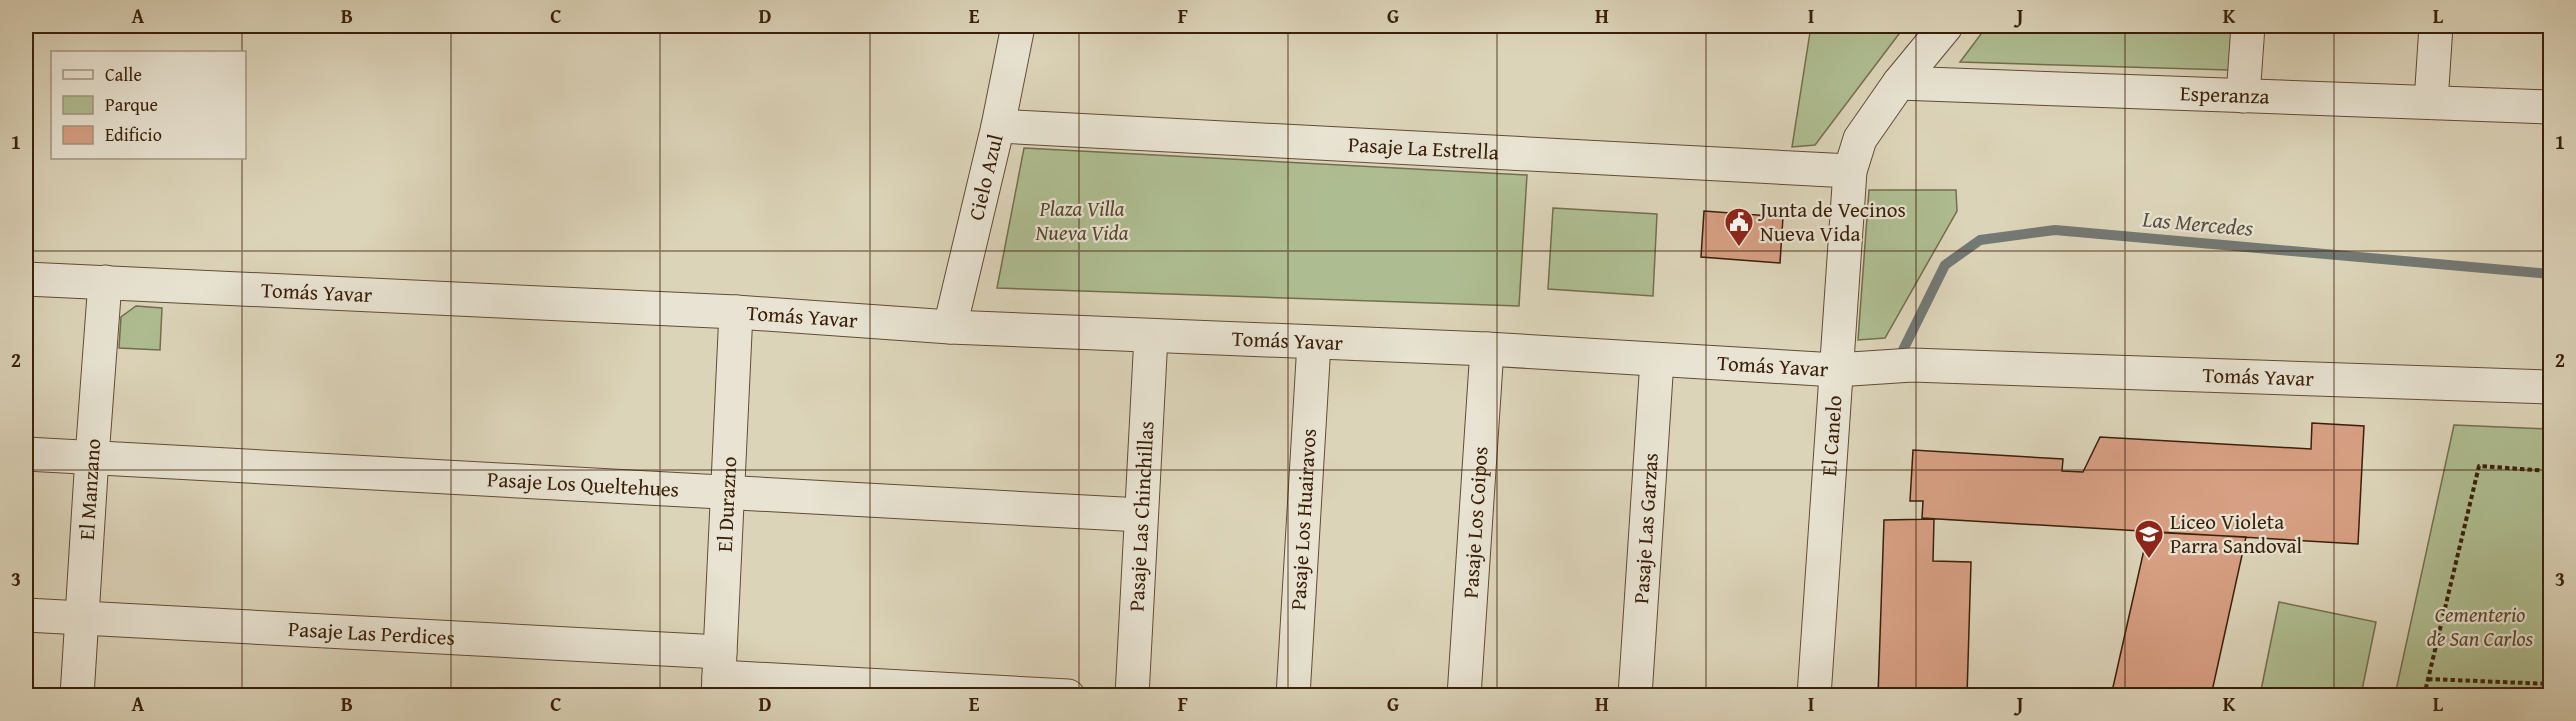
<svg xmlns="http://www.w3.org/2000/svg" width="2576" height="721" viewBox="0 0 2576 721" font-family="'Gentium Book Plus',serif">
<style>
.green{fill:#aebd91;stroke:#746e4d;stroke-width:1.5}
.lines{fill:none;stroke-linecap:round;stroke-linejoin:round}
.stream{stroke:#737974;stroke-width:10}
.building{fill:#d79f83;stroke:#3a1f09;stroke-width:1.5}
.street-casing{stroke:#624c35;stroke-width:35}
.path{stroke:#3a1f09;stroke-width:4;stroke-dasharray:4.5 3;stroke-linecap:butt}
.street{stroke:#e8e3d2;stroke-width:33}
.grid{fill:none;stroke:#3a1f09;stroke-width:1.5;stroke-opacity:0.55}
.labels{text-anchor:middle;stroke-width:4.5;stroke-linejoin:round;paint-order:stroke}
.street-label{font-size:21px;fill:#3a1f09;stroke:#e8e3d2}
.park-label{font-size:21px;font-style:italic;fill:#57462b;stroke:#e8e3d2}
.poi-label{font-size:21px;fill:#3a1f09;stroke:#e8e3d2;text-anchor:start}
.water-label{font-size:22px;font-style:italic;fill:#564c3e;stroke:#e8e3d2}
.neatline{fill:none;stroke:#3a1f09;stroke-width:2}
.grid-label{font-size:20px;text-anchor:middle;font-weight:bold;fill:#3a1f09}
</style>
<rect width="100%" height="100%" fill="#dcd4b9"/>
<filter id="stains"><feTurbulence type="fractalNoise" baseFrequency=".00333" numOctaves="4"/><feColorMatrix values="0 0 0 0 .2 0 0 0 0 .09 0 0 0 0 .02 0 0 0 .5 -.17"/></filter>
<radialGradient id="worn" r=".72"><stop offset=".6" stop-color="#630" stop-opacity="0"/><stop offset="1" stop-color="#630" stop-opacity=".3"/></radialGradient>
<!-- green -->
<path class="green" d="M1811,26h94l-90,119 -23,2z
M1987,26h245l-3,44 -269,-8z
M1024,148l503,27 -8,131 -522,-18z
M1869,190h87l1,21 -72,127 -27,2z
M1553,208l104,6 -4,82 -105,-7z
M136,306l26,2 -2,42 -41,-2 2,-31z
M2454,425l96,4v266h-155z
M2279,602l97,20 -15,73h-101z"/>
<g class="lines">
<!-- stream -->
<path class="stream" d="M1903,350l42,-85 35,-25 75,-10 495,44"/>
</g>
<!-- building -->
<path class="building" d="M1704,211l79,6 -3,46 -79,-6z
M2312,423l52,3 -6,118 -436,-26 1,-17h-13l3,-51 150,9 -1,12 21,1 17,-35 211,12z
M1934,519l-1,42 38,1 -4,134h-89l6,-176z
M2148,532l98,5 -35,159h-100z"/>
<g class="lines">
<!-- street casing -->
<g class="street-casing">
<g id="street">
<path id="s1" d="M1899,83l651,24"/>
<path d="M2243,96l5,-70"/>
<path d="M2431,102l5,-76"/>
<path id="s2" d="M998,126l852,45"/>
<path id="s3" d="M26,279l710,33 214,15 537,22 349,21 76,-5 638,22"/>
<path id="s4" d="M950,327l48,-201 20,-100"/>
<path id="s5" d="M26,454l1115,61"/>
<path id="s6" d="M26,615l694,37"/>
<path d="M719,677l349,19"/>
<path id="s7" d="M77,696l15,-239 13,-175"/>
<path id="s8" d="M718,696l18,-384"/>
<path id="s9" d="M1132,696l19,-360"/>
<path id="s10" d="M1293,696l21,-353"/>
<path id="s11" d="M1464,696l23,-347"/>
<path id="s12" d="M1635,696l22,-336"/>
<path id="s13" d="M1814,696l36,-525 10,-32 39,-56 47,-57"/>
</g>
</g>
<!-- path -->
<path class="path" d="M2428,679l122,5
M2424,696l55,-230 71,5"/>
<!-- street -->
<use href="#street" class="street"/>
</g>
<!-- grid -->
<path class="grid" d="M242,26v26M451,26v670M660,26v670M870,26v670M1079,26v670M1288,26v670M1497,26v670M1706,26v670M1916,26v670M2125,26v670M2334,26v670M242,158v538M26,251h2524M26,470h2524"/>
<!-- icons -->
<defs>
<g id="civic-pin" transform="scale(1.5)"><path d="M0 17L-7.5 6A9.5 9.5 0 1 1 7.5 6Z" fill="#8f2418" stroke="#e8e3d2"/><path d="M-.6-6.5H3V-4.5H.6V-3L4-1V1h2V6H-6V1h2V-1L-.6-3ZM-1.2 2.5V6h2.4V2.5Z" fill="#fff"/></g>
<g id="school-pin" transform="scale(1.5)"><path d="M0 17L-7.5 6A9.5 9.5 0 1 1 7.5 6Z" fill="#8f2418" stroke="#e8e3d2"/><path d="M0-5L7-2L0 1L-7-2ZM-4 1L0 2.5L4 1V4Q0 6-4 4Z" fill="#fff"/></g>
</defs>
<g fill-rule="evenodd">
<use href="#civic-pin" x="1739" y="222"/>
<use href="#school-pin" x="2149" y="534"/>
</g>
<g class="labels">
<!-- street labels -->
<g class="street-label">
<text dy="7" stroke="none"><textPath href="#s1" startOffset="326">Esperanza</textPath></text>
<text dy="7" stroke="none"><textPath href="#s2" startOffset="426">Pasaje La Estrella</textPath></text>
<text dy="7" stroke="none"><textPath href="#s4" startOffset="154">Cielo Azul</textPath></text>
<text dy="7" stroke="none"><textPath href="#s3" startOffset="291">Tomás Yavar</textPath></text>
<text dy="7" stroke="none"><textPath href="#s3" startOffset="777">Tomás Yavar</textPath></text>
<text dy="7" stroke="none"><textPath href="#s3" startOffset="1263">Tomás Yavar</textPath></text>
<text dy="7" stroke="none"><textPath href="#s3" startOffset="1749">Tomás Yavar</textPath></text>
<text dy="7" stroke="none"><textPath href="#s3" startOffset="2235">Tomás Yavar</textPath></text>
<text dy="7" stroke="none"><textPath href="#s13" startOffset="261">El Canelo</textPath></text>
<text dy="7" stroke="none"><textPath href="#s5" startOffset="558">Pasaje Los Queltehues</textPath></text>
<text dy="7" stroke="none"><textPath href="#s7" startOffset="207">El Manzano</textPath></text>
<text dy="7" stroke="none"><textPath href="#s8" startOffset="192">El Durazno</textPath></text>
<text dy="7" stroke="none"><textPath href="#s9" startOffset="180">Pasaje Las Chinchillas</textPath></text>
<text dy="7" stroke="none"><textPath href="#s10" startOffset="177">Pasaje Los Huairavos</textPath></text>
<text dy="7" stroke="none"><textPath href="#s11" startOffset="174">Pasaje Los Coipos</textPath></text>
<text dy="7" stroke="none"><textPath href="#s12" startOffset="168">Pasaje Las Garzas</textPath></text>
<text dy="7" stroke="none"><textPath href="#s6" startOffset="346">Pasaje Las Perdices</textPath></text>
</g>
<!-- park labels -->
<g class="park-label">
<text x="1082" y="216">Plaza Villa<tspan x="1082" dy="24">Nueva Vida</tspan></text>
<text x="2480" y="622">Cementerio<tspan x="2480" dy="24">de San Carlos</tspan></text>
</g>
<!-- poi labels -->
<g class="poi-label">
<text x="1760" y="217">Junta de Vecinos<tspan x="1760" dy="24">Nueva Vida</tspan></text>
<text x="2170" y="529">Liceo Violeta<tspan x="2170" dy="24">Parra Sandoval</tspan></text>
</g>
<!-- water labels -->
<g class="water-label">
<text transform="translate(2198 223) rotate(5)" y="8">Las Mercedes</text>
</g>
</g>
<!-- margin -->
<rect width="2576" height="721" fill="none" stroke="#dcd4b9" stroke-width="66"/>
<!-- legend -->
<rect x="51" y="51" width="195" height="108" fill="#e8e3d2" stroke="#a29582" stroke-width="1.5"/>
<rect x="63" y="70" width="30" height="9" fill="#e8e3d2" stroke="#a29582" stroke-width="1.5"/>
<text x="105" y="81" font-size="18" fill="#3a1f09">Calle</text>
<rect x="63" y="96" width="30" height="18" fill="#aebd91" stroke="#a29582" stroke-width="1.5"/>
<text x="105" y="111" font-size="18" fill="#3a1f09">Parque</text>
<rect x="63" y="126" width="30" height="18" fill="#d79f83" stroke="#a29582" stroke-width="1.5"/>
<text x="105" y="141" font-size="18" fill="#3a1f09">Edificio</text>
<rect x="33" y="33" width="2510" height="655" class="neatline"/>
<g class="grid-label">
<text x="138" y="23">A</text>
<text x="347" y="23">B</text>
<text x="556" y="23">C</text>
<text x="765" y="23">D</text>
<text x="974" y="23">E</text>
<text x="1183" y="23">F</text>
<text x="1393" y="23">G</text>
<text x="1602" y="23">H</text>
<text x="1811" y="23">I</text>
<text x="2020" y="23">J</text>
<text x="2229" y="23">K</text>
<text x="2438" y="23">L</text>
<text x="16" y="149">1</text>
<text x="2560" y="149">1</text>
<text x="16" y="367">2</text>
<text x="2560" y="367">2</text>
<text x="16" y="586">3</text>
<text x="2560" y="586">3</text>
<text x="138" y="711">A</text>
<text x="347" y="711">B</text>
<text x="556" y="711">C</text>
<text x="765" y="711">D</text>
<text x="974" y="711">E</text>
<text x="1183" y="711">F</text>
<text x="1393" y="711">G</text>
<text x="1602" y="711">H</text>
<text x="1811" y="711">I</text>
<text x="2020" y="711">J</text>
<text x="2229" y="711">K</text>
<text x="2438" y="711">L</text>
</g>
<rect width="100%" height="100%" filter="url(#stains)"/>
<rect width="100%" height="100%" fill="url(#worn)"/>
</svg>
